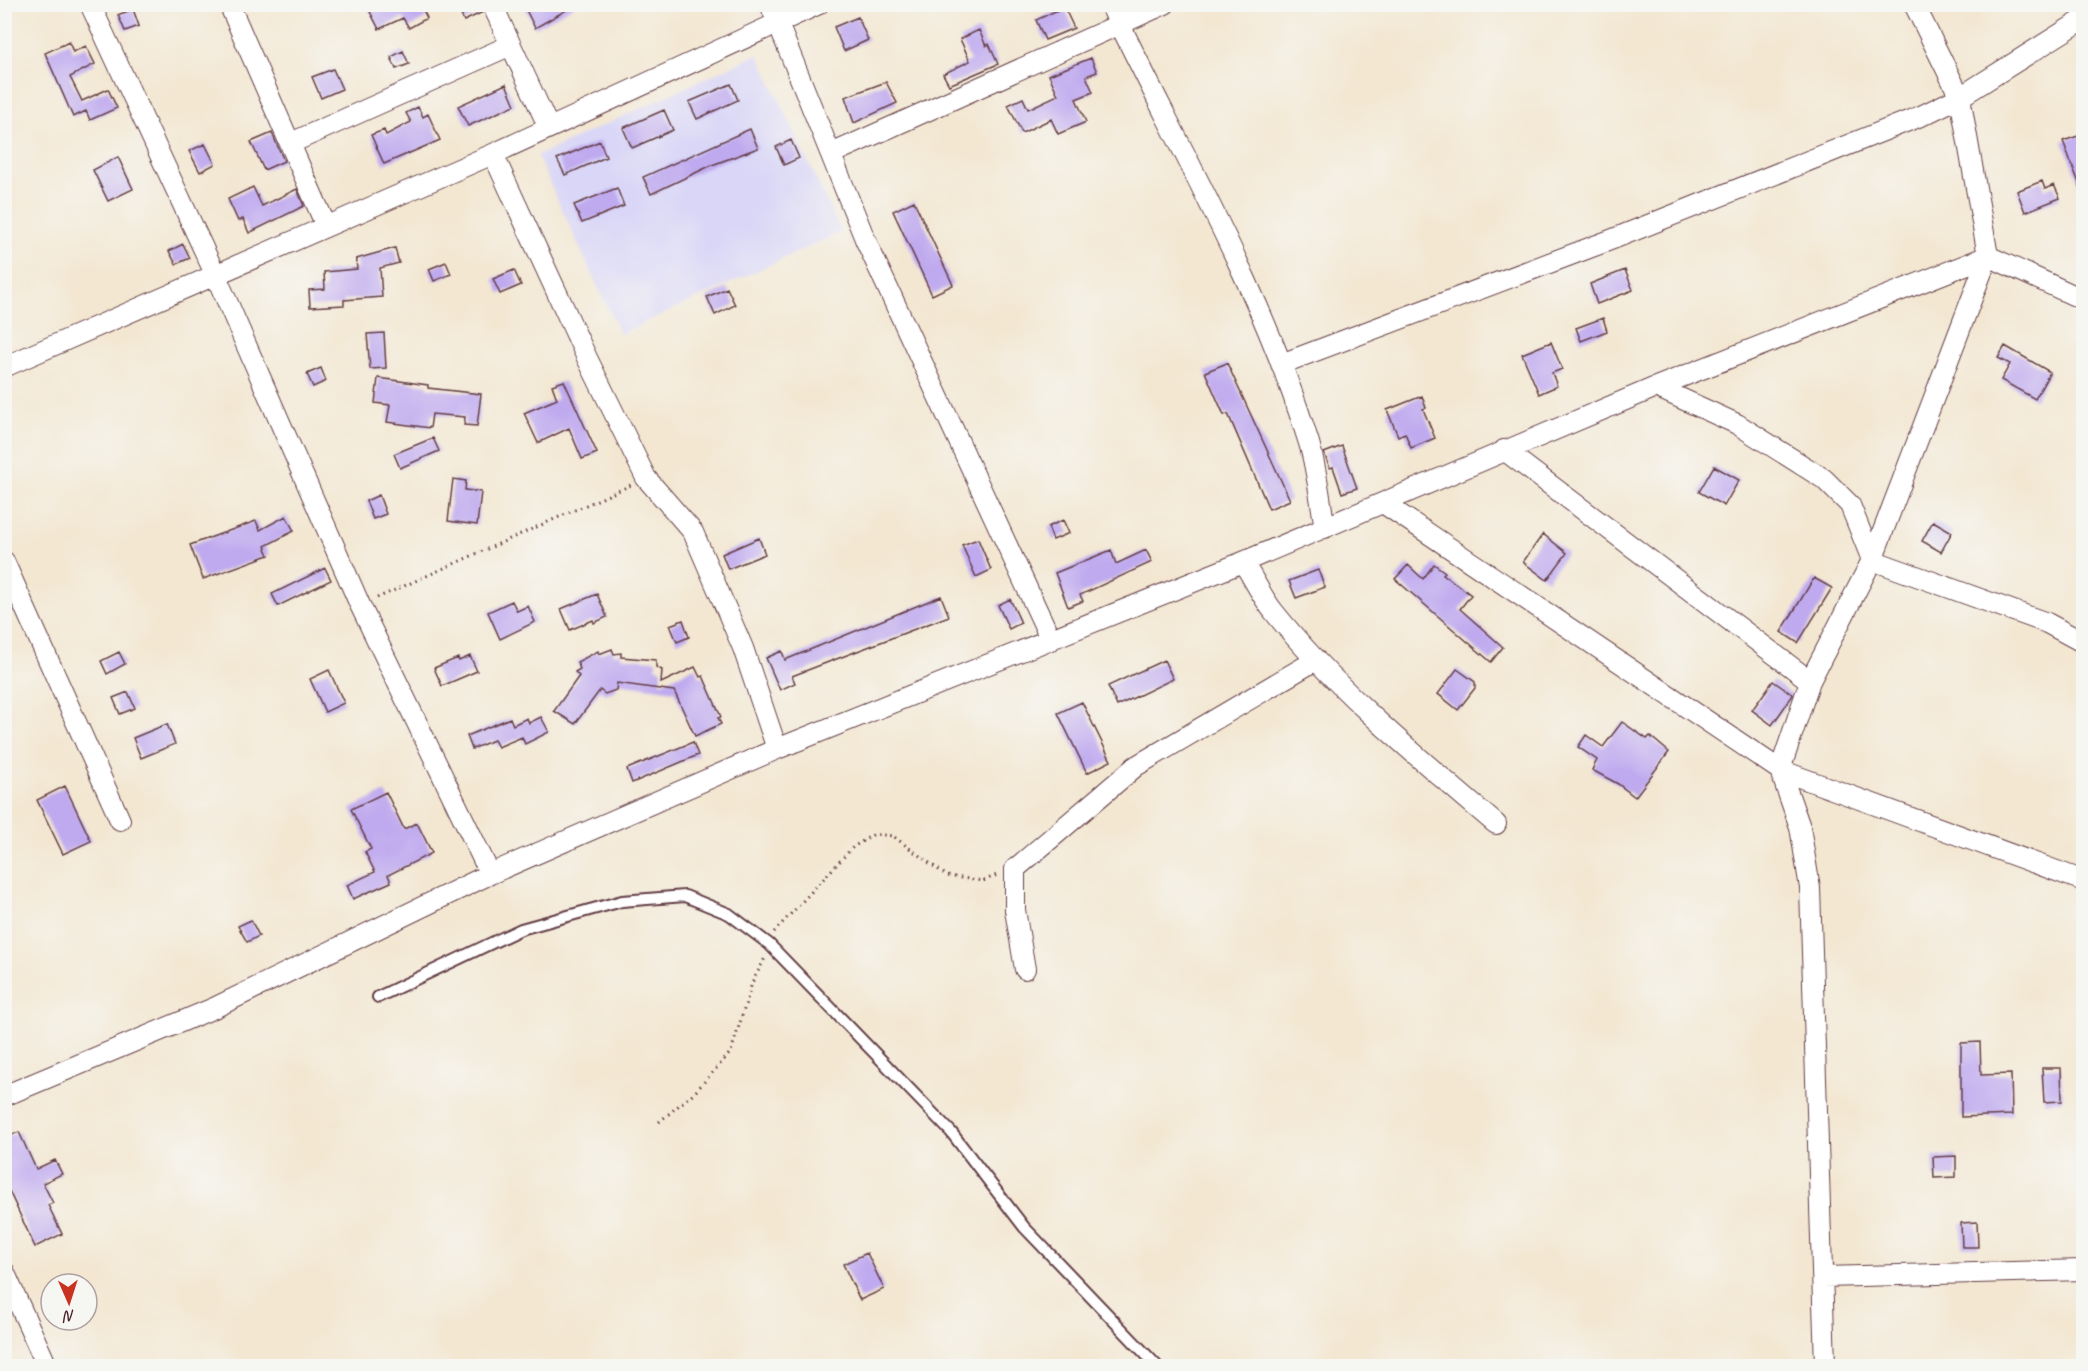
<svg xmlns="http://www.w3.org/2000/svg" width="2088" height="1371" viewBox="0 0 2088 1371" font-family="Caveat,sans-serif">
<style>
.built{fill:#d9d6f7}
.building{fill:#c0aaef}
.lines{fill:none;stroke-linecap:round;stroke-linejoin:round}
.service-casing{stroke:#633d44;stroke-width:14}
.minor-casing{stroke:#633d44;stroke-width:22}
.path{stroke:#633d44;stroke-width:3;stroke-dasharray:1.5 4.5;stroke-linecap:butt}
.service{stroke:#fff;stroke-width:10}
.minor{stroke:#fff;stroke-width:20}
</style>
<rect width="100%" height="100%" fill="#f6f6f2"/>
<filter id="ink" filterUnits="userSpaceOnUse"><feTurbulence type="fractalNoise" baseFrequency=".0167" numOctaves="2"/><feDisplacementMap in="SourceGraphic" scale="12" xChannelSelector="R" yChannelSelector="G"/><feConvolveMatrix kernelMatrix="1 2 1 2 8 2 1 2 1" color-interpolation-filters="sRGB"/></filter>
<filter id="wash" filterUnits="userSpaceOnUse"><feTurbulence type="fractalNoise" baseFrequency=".008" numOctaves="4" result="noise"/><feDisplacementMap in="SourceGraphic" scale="24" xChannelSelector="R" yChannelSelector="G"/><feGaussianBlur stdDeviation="1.35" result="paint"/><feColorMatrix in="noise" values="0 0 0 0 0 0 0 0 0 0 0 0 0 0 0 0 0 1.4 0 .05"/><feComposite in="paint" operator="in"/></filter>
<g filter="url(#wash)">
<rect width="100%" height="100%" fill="#f3e7d2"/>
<!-- built -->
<path class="built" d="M758,54l83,178 -221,102 -83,-178z"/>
<g id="blocks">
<!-- building -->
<path class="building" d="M366,4h65l-9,4 5,10 -18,10 -6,-10 -24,11z
M456,4h24l3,8 -19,9z
M523,4h54l-42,24z
M1064,7l10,21 -29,12 -9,-20z
M133,9l6,17 -14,5 -7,-16z
M858,17l10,23 -24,11 -10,-24z
M979,30l7,16 3,-2 9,20 -49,21 -6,-11 27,-13 -10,-22z
M69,42l4,10 13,-6 9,18 -25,13 12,24 26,-12 9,19 -27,12 -4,-9 -13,6 -28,-64z
M403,51l6,13 -13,5 -5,-12z
M1091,58l6,14 -11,4 7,16 -17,7 10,23 -28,12 -7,-15 -29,14 -14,-28 15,-7 5,11 30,-14 -9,-20z
M333,69l9,20 -21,9 -9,-21z
M886,82l11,21 -43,20 -9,-26z
M506,84l9,21 -47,21 -10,-20z
M731,84l7,16 -41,19 -8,-17z
M418,107l5,10 5,-3 12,26 -56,24 -13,-29 13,-5 2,5 25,-13 -5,-9z
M664,110l9,20 -41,18 -9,-20z
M750,129l8,19 -46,17 -61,29 -8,-17z
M272,133l12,28 -20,9 -13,-28z
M2084,134v57h-2l-19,-50z
M791,140l8,18 -15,7 -8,-18z
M600,141l6,16 -41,18 -8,-16z
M205,144l10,20 -15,8 -11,-21z
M118,157l15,32 -25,12 -15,-31z
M2042,181l3,8 9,-4 6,13 -35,14 -8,-21z
M253,187l9,19 35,-17 7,17 -55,27 -6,-14 -5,2 -10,-22z
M617,188l7,18 -42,17 -8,-18z
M914,201l39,84 -21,10 -39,-84z
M183,244l7,14 -14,6 -7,-13z
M395,248l4,15 -19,5 2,29 -38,3v5l-34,2 -1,-17 16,-1 -1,-17 33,-3 -1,-10z
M446,262l5,12 -17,7 -5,-12z
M514,270l7,15 -21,9 -7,-15z
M1625,270l8,20 -36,14 -7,-20z
M727,288l8,17 -20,10 -8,-18z
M1603,318l4,13 -26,10 -5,-13z
M384,333l2,35 -16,1 -3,-35z
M1551,342l11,27 -10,4 5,13 -18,8 -17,-40z
M2005,346l45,26 -15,27 -34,-19 9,-16 -12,-6z
M1227,363l63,137 -21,9 -41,-95 -4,1 -19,-43z
M321,368l5,13 -13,6 -6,-13z
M378,378l50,7v3l53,6 -4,32 -13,-1 1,-8 -33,-3 -2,14 -43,-6 3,-17 -15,-2z
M564,381l33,72 -15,6 -13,-31 -31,15 -14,-30 33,-14 -5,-14z
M1422,396l4,12 -3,1 12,29 -24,10 -6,-15 -7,3 -11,-26z
M433,438l6,13 -39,17 -6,-14z
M1342,446l15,42 -15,5 -9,-26 -3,1 -6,-15z
M1714,466l25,14 -15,26 -25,-14z
M453,479l13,2 -1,9 16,2 -4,33 -29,-4z
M379,495l7,19 -13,5 -7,-18z
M286,516l8,15 -29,15 4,9 -66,24 -13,-34 66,-24 4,9z
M1063,520l6,13 -16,7 -5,-13z
M1933,521l19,11 -11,20 -19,-11z
M1543,534l24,19 -20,27 -24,-18z
M759,538l6,16 -37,15 -6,-15z
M978,539l13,31 -15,7 -14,-32z
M1111,550l5,14 30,-14 6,12 -72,33 3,6 -15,6 -13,-34z
M1434,564l11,8 -2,2 28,21 -11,14 43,38 -12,15 -96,-83 13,-14 15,14z
M325,568l6,12 -53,26 -6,-12z
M1318,570l7,17 -29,11 -7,-17z
M1814,578l18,10 -34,55 -17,-11z
M597,594l10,23 -13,6 -1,-3 -23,10 -9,-21z
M941,596l8,20 -157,60 3,7 -15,7 -14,-32 16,-7 3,9z
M1010,599l11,24 -12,6 -11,-24z
M512,601l5,10 11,-5 7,16 -35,17 -12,-27z
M683,620l6,17 -12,5 -7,-17z
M612,649l2,5 7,-1v4l35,3v7l6,3 -1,13 34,-16 5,10 3,-1 18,41 -3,1 3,6 -26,12 -21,-45 -57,-8 -1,7 -11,4 -5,-4 -25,34 -21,-13 25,-35 -4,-4 5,-3 -3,-7 21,-11 1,3z
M119,652l6,12 -18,10 -6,-13z
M470,656l7,15 -35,15 -8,-18 24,-10 1,3z
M1164,660l9,19 -56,27 -9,-20z
M1457,669l18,13v6l-17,22 -20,-16z
M329,670l15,33 -19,9 -15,-33z
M1773,681l20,14 -21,30 -20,-15z
M128,692l7,16 -15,6 -7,-16z
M1082,702l29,59 -24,12 -29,-60z
M541,717l8,15 -24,12 -3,-7 -24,10 -4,-7 -22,9 -5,-13 43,-18 3,7 14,-7 2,5z
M1622,722l25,17 3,-3 19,16 -34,45 -17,-13 -26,-14 5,-10 -19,-13 8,-12 17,12z
M167,724l8,20 -34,14 -8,-20z
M693,742l5,13 -66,28 -5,-14z
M65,786l26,55 -28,13 -26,-54z
M386,792l18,37 13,-6 15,30 -44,22 3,7 -38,17 -6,-14 28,-13 -10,-20 6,-3 -20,-40z
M251,920l8,16 -12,6 -9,-16z
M1980,1042l1,33 30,-1 1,41 -51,2v-74z
M2042,1068h19l1,33 -18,1z
M19,1132l17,37 19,-9 7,14 -19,9 10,20 -5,2 14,29 -27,13 -31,-67v-42z
M1956,1156v21l-22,1 -1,-21z
M1977,1222l1,25h-16l-1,-24z
M867,1253l17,36 -24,11 -17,-36z"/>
</g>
</g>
<g filter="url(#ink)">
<use href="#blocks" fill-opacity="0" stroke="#633d44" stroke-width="1.5"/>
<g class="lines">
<!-- service casing -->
<g class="service-casing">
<path id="service" d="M378,997l143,-68 101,-28 63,-5 44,18 40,30 182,188 73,95 133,139"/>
</g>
<!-- minor casing -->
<g class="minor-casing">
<path id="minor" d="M90,4l126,272 144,329 130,269
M229,4l97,222
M492,4l57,124
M770,4l95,235 186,401
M1110,4c70,146 151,284 199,439 8,27 11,57 16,85
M291,143l220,-98
M493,154l94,204 59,120 47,54 50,116 34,101
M831,154l334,-150
M1281,364l332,-125 310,-124 37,-18 124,-78
M4,367l489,-213 326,-150
M1656,387l81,37 87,55 26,26 22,55 175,63 37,20
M1504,450l306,231
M1383,503l397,267 304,111
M4,561l116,259
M1243,562c10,16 19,35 31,50 64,80 145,146 222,212
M1025,969l-10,-59v-41l121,-103 180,-106
M4,1096l210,-88 276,-134 287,-125 466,-187 413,-175 332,-131 -28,-159 -46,-93
M4,1271l43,95
M1824,1277l260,-7
M1825,1366l-15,-478 -10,-61 -20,-57 30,-89 62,-121 116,-304 96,44"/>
</g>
<!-- path -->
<path class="path" d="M377,598l254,-113
M774,932l79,-85 21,-13 19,2 54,40 36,5 14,-6
M659,1122l37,-31 35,-39 21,-69 13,-25"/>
<!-- service -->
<use href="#service" class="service"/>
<!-- minor -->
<use href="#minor" class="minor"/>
</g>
</g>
<!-- margin -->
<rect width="2088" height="1371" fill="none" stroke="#f6f6f2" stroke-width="24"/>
<!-- north arrow -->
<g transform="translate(69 1302) rotate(177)"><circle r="28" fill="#f6f6f2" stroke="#b1a0a2" stroke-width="1.5"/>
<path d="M0-4.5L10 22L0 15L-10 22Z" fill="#c8321e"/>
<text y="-9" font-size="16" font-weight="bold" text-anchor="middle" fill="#4a1f2b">N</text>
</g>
</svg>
